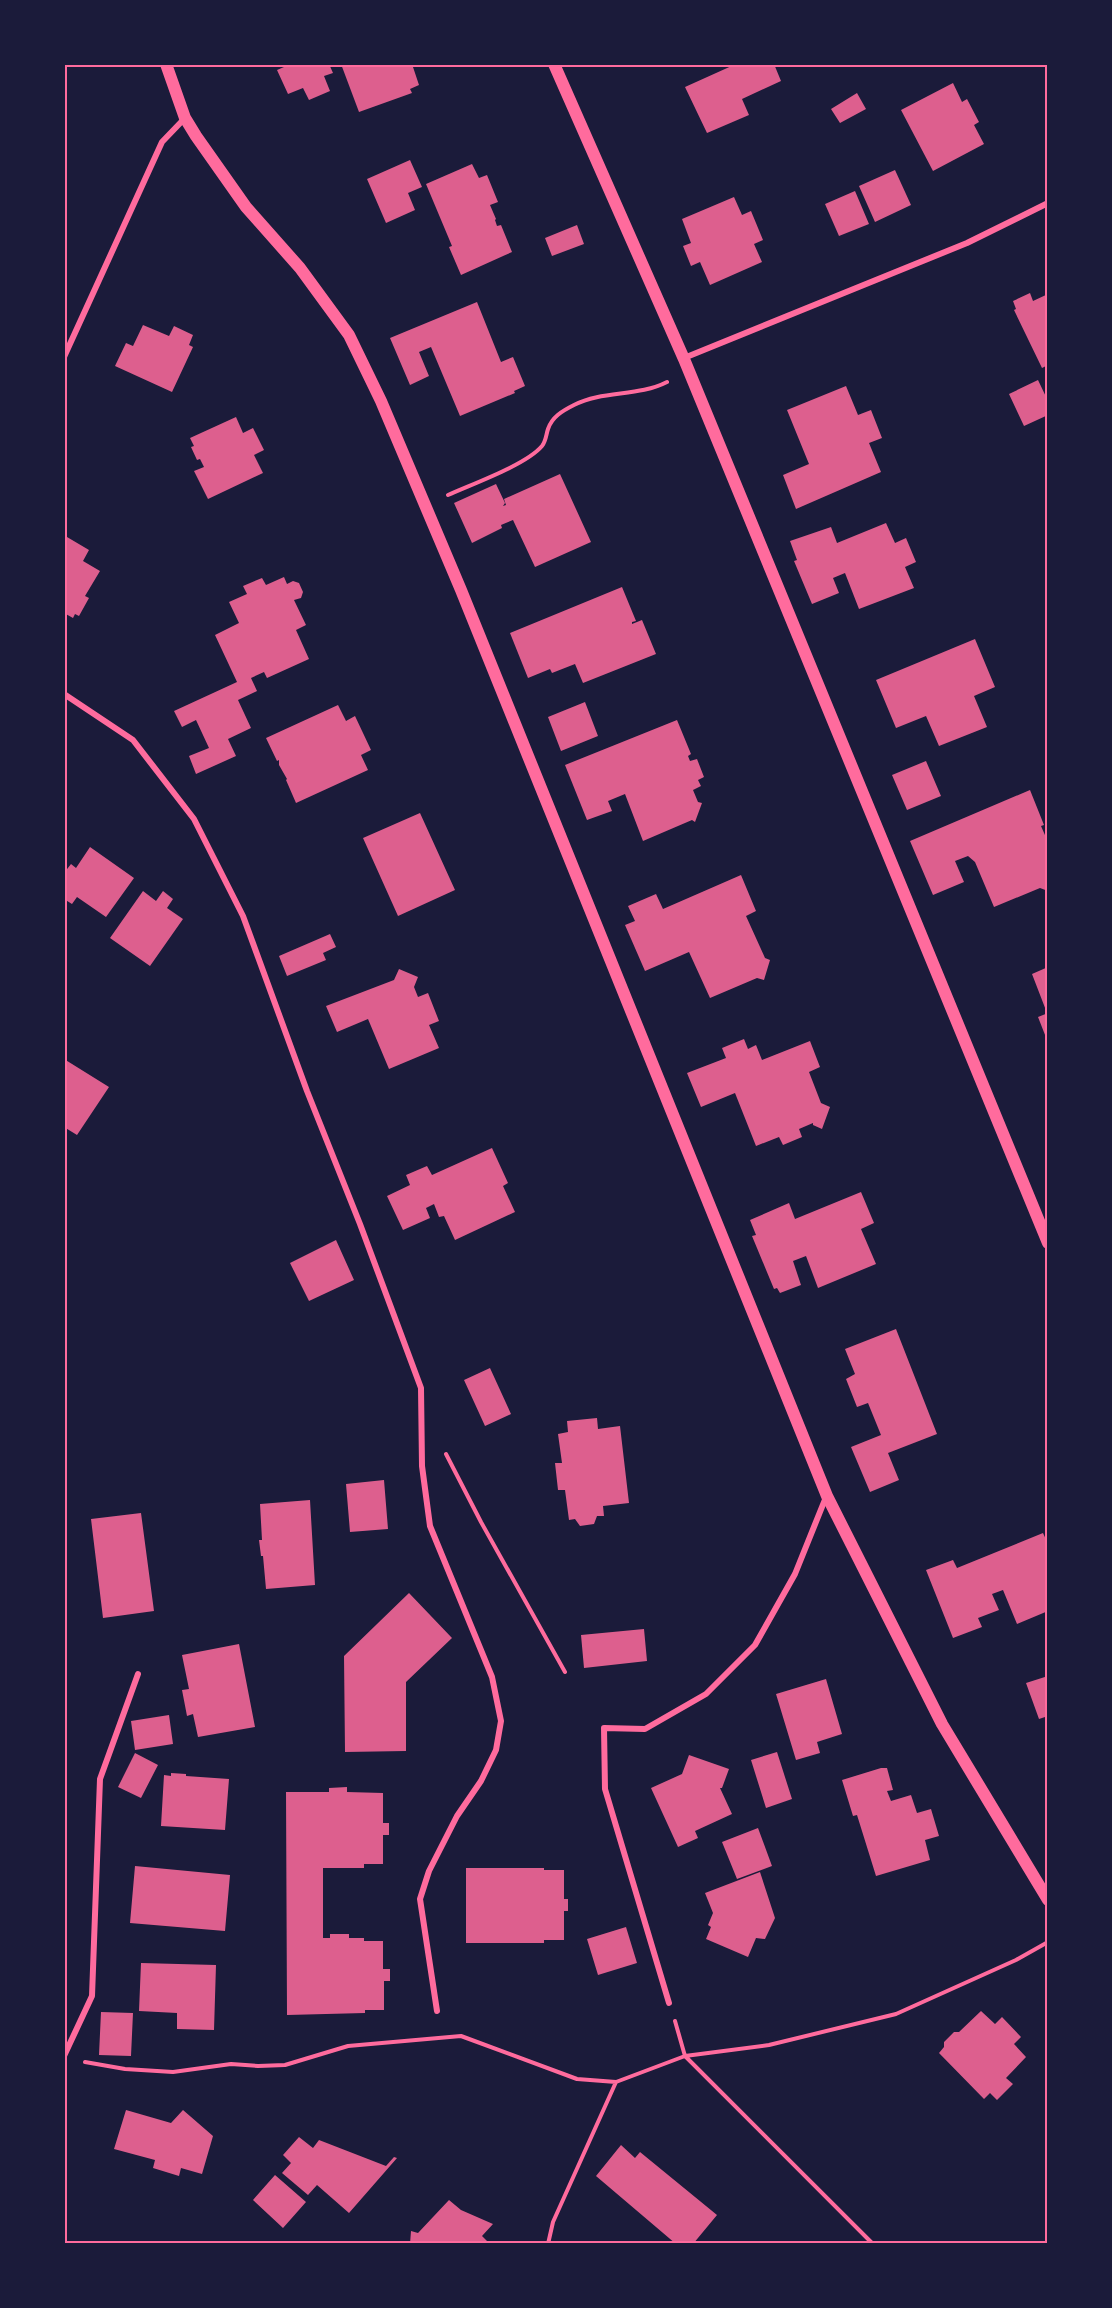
<svg xmlns="http://www.w3.org/2000/svg" width="1112" height="2308" viewBox="0 0 1112 2308" font-family="'IBM Plex Sans',sans-serif">
<style>
.building{fill:#dd5f8e}
.lines{fill:none;stroke-linecap:round;stroke-linejoin:round}
.path{stroke:#ff6b9d;stroke-width:4}
.minor{stroke:#ff6b9d;stroke-width:6}
.secondary{stroke:#ff6b9d;stroke-width:12}
.neatline{fill:none;stroke:#ff6b9d;stroke-width:2}
</style>
<rect width="100%" height="100%" fill="#1b1b3a"/>
<!-- building -->
<path class="building" d="M291,64h38l4,9 -9,3 6,15 -21,9 -6,-12 -15,6 -11,-24z
M341,64h71l7,21 -9,4 2,4 -53,19z
M736,64h38l7,17 -39,18 7,16 -42,18 -22,-46z
M953,83l9,19 5,-3 12,23 -5,3 10,19 -51,27 -32,-61z
M857,93l9,16 -26,14 -9,-14z
M410,160l12,27 -14,6 7,17 -29,13 -19,-44z
M472,164l7,14 8,-3 11,27 -8,3 6,14 -1,1 2,6 4,-1 11,27 -51,23 -12,-28 3,-1 -26,-62z
M895,170l16,35 -36,17 -16,-36z
M855,191l14,33 -30,12 -14,-32z
M734,197l8,18 9,-4 12,29 -9,4 8,18 -52,23 -10,-23 -9,4 -8,-20 8,-3 -9,-24z
M577,225l7,19 -32,12 -7,-18z
M1030,293l3,8 15,-7v71l-6,3 -28,-58 2,-1 -3,-8z
M477,302l24,60 12,-5 12,29 -11,5 1,2 -55,23 -29,-69 -12,5 10,24 -19,9 -20,-47z
M143,325l26,11 5,-10 19,9 -4,10 4,2 -21,45 -57,-26 11,-23 7,3z
M1038,380l10,21v14l-24,11 -15,-32z
M846,386l12,29 13,-5 11,28 -13,5 12,29 -85,37 -13,-34 26,-11 -22,-54z
M236,417l7,16 10,-5 11,22 -10,5 9,18 -55,26 -14,-28 10,-4 -4,-8 -3,1 -6,-13 3,-1 -4,-8z
M560,474l31,68 -56,25 -22,-47 -12,5 1,3 -30,15 -18,-40 42,-19 9,19 -2,3 3,-1 -2,-6z
M886,523l9,20 11,-5 10,24 -11,5 9,21 -55,21 -14,-36 -12,5 6,15 -27,11 -18,-43 3,-1 -7,-19 41,-14 6,16z
M67,537l22,13 -6,11 17,10 -15,25 4,2 -10,18 -4,-2 -2,4 -9,-5v-71z
M284,577l3,7 6,-3 6,2 4,9 -2,6 -7,2 12,25 -10,5 13,29 -42,19 -3,-6 -13,6 6,13 -19,9 13,28 -23,11 8,17 -40,18 -7,-18 20,-8 -13,-28 -14,7 -8,-16 63,-29 -22,-47 24,-12 -10,-21 18,-8 -4,-8 19,-8 4,7z
M622,587l14,34 -4,1v2l10,-4 14,34 -73,29 -8,-19 -23,9 -2,-4 -22,9 -18,-45z
M975,639l20,48 -21,9 13,31 -48,19 -13,-30 -30,12 -20,-48z
M585,702l13,34 -37,15 -13,-34z
M338,705l8,16 9,-5 16,34 -10,5 7,15 -72,33 -10,-23 1,-1 -8,-14v-5l-2,1 -11,-23z
M677,720l14,34 -3,2 2,5 7,-2 7,18 -6,3 3,6 -8,4 5,12 4,1 -7,19 -3,-2 -49,21 -18,-47 -17,7 4,10 -25,9 -22,-55z
M926,761l15,35 -34,14 -15,-35z
M1030,790l14,35 -3,1 7,16v49l-8,-3 -46,19 -19,-45 -7,-6 -13,5 9,21 -31,13 -23,-54z
M420,813l35,77 -57,26 -35,-78z
M90,847l44,31 -28,39 -29,-20 -5,7 -8,-5v-26l7,-9 5,4z
M741,875l15,36 -10,5 19,42 5,2 -6,20 -7,-2 -47,20 -21,-46 -44,19 -20,-46 10,-4 -7,-15 28,-12 7,15z
M143,891l13,10 7,-10 10,8 -6,9 16,11 -33,47 -40,-28z
M330,934l6,13 -13,6 3,7 -39,16 -8,-20z
M1048,967v46h-1l-15,-39z
M399,969l19,8 -4,10 4,10 10,-4 11,28 -10,4 10,23 -50,21 -21,-50 -31,13 -11,-26 68,-26z
M1048,1013v27h-1l-9,-23z
M744,1039l4,10 8,-4 6,15 48,-19 10,26 -11,5 12,31 9,4 -8,22 -9,-4v-2l-14,6 3,8 -19,8 -4,-8 -23,9 -21,-53 -34,14 -14,-34 39,-15 -4,-10z
M64,1059l45,28 -32,48 -13,-8z
M492,1148l16,35 -5,3 12,26 -60,28 -11,-24 -5,1 -5,-13 -8,4 4,10 -27,12 -16,-34 23,-11 -4,-10 21,-9 5,9z
M861,1192l13,31 -13,6 15,35 -58,24 -12,-32 -13,5 8,24 -21,8 -3,-5 -3,1 -22,-53 4,-1 -6,-15 39,-17 6,16z
M336,1240l18,40 -45,21 -19,-38z
M896,1329l41,105 -49,19 11,27 -29,12 -19,-45 30,-12 -13,-32 -11,4 -11,-28 9,-5 -10,-25z
M490,1368l21,46 -26,12 -21,-46z
M597,1418l1,11 22,-3 9,77 -26,3 1,10h-7l-3,8 -14,2 -5,-7 -6,1 -4,-30h-7l-3,-27h7l-4,-29 10,-2 -1,-11z
M384,1480l4,49 -38,3 -4,-48z
M310,1500l5,85 -49,4 -3,-33h-2l-2,-16h3l-2,-36z
M141,1513l13,98 -51,7 -12,-99z
M1043,1533l5,11v67l-31,13 -14,-34 -11,4 7,16 -21,8 4,9 -29,11 -27,-68 27,-10 4,8z
M409,1593l43,45 -46,44v69l-61,1 -1,-96z
M644,1629l3,32 -63,7 -3,-33z
M239,1644l16,83 -57,10 -5,-23 -6,2 -5,-26 7,-1 -7,-34z
M1048,1676v40l-9,3 -13,-36z
M826,1679l16,55 -25,8 3,11 -24,7 -20,-66z
M169,1715l4,29 -38,6 -4,-29z
M777,1752l15,47 -26,9 -15,-48z
M135,1753l23,12 -17,33 -23,-11z
M689,1755l40,14 -7,19h-2l12,26 -37,17 3,7 -20,9 -27,-59 31,-14z
M881,1768h6l6,22 -6,1 4,10 20,-6 6,18 14,-4 8,27 -14,4 5,20 -54,16 -19,-61 -4,1 -11,-36z
M171,1773l15,1v2l43,3 -4,51 -64,-4 3,-51 7,1z
M347,1787v5l36,1v30h6v12h-6v29h-19v4h-41v70h7v-4h19v4h15v3h19v28h7v12h-6v29h-19v3l-78,2 -1,-223h43v-4z
M758,1828l14,38 -35,13 -15,-37z
M135,1866l95,9 -5,56 -95,-8z
M466,1868h78v2h20v29h4v12h-4v29h-20v3h-78z
M760,1872l15,46 -10,21 -9,-1 -8,19 -42,-18 5,-12 -3,-2 5,-12 -8,-20z
M626,1927l11,36 -39,12 -11,-36z
M141,1963l75,2 -2,65 -37,-1v-16l-38,-2z
M981,2011l14,13 7,-7 19,20 -7,7 12,13 -20,21 7,6 -16,16 -7,-7 -6,6 -45,-46 5,-6v-5l10,-10h5z
M101,2012l32,1 -2,43 -32,-1z
M126,2110l45,13 12,-13 30,26 -11,38 -21,-6 -2,8 -26,-8 2,-8 -41,-11z
M299,2137l14,11 6,-8 67,26 8,-9 3,1 -48,55 -32,-28 -9,10 -26,-22 9,-10 -8,-8z
M621,2145l14,13 5,-6 77,63 -24,29h-17l-80,-68z
M275,2175l31,27 -23,26 -30,-28z
M449,2200l12,10 32,14 -11,12 8,8h-80l1,-13 7,2z"/>
<g class="lines">
<!-- path -->
<path class="path" d="M448,495c24,-11 78,-30 94,-49 4,-5 4,-11 6,-17 4,-12 14,-18 26,-24 29,-15 64,-8 93,-23
M446,1454l35,68 84,150
M675,2021l10,35 188,188
M85,2062l40,7 48,3 58,-8 27,2 27,-1 63,-19 113,-10 116,43 39,3 69,-26 84,-11 127,-31 120,-54 32,-18
M548,2244l5,-22 63,-140"/>
<!-- minor -->
<path class="minor" d="M64,357l98,-215 23,-24
M684,358l283,-115 81,-40
M64,694l69,46 61,79 49,97 64,175 53,133 61,164 1,78 8,60 62,151 9,44 -5,29 -15,31 -24,35 -28,55 -9,28 17,112
M669,2003l-64,-214 -1,-61 41,1 61,-35 49,-49 40,-71 31,-77
M64,2056l28,-60 8,-217 38,-105"/>
<!-- secondary -->
<path class="secondary" d="M166,64l19,54 11,18 50,71 54,61 49,67 32,66 80,189 366,906 115,228 106,176
M554,64l130,295 364,884"/>
</g>
<!-- border -->
<rect width="1112" height="2308" fill="none" stroke="#1b1b3a" stroke-width="132"/>
<rect x="66" y="66" width="980" height="2176" class="neatline"/>
</svg>
